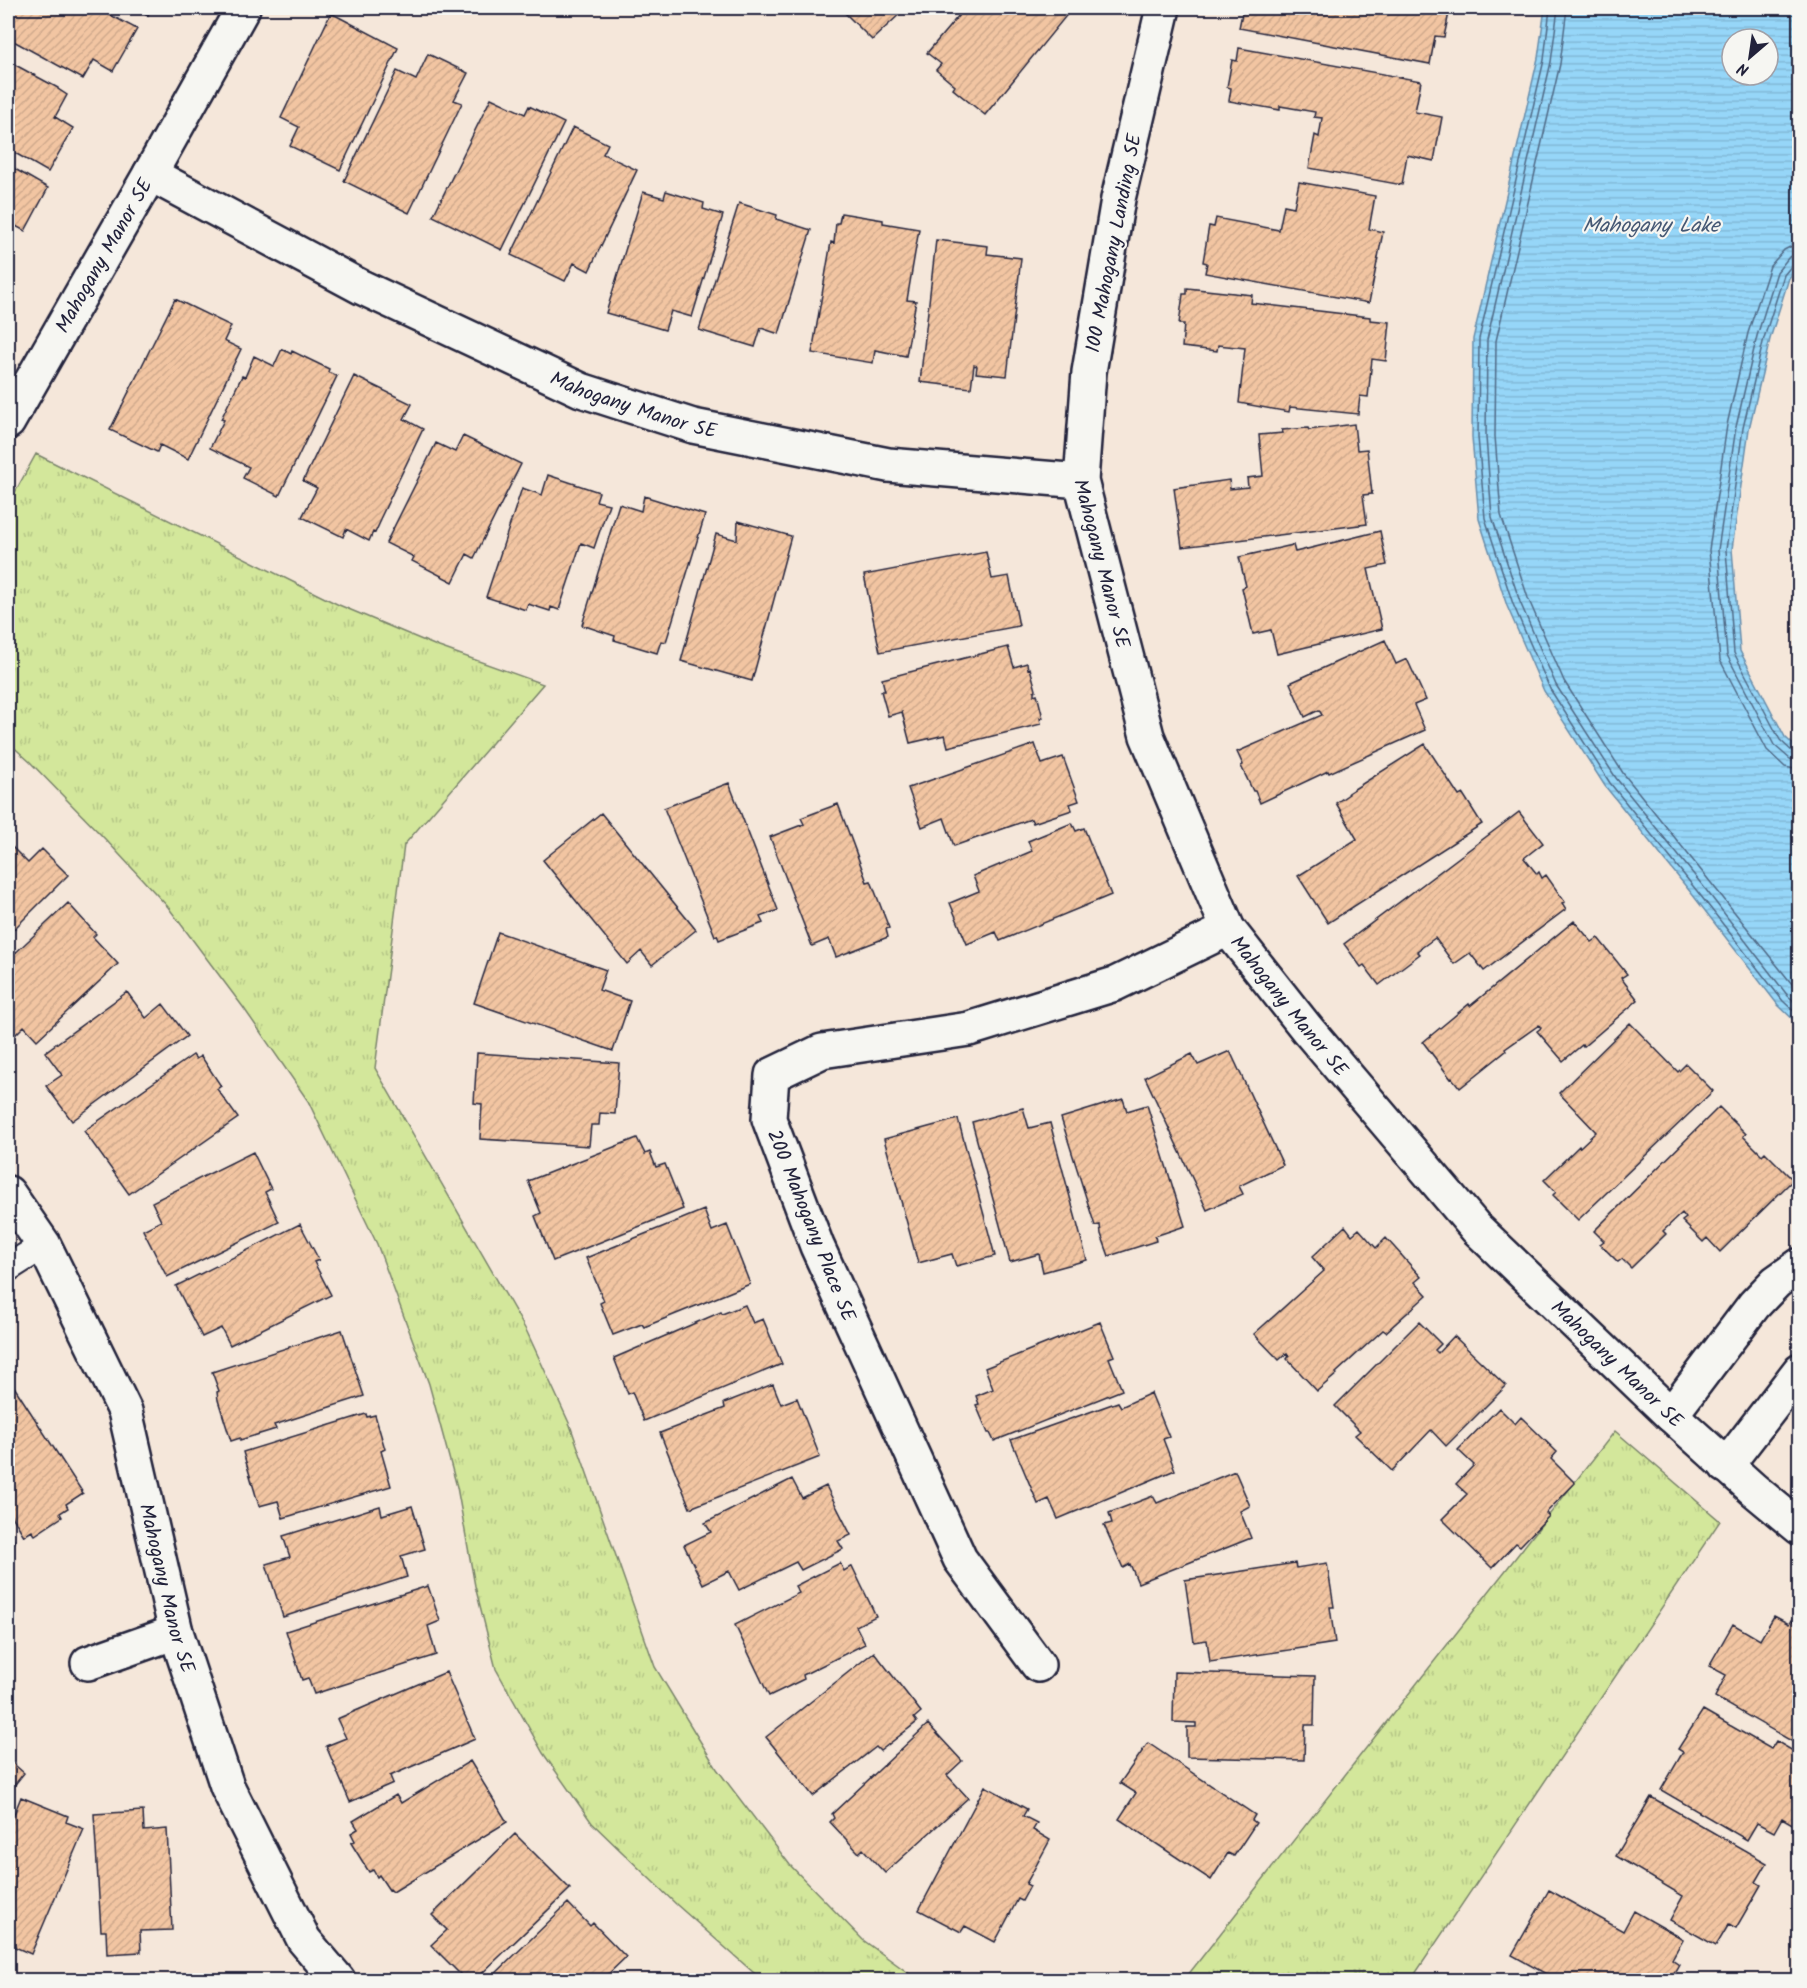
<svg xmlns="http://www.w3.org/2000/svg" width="1807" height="1988" viewBox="0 0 1807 1988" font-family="Kalam,sans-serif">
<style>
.grass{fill:url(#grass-tufts);stroke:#7a846b;stroke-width:1.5}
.water{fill:url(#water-rules);stroke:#688eac;stroke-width:1.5;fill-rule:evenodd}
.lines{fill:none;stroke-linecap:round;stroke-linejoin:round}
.shore{stroke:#506a87;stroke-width:1.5}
.building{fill:url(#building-hatch);stroke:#22223b;stroke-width:1.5}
.lane-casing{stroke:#22223b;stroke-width:30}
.street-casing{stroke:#22223b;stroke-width:38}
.lane{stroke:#f6f6f2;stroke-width:26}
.street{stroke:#f6f6f2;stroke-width:33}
.labels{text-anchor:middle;stroke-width:4.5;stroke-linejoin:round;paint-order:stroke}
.street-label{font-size:20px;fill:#22223b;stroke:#f6f6f2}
.water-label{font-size:21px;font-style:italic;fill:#455874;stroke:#f6f6f2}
</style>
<defs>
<pattern id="grass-tufts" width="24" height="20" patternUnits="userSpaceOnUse" patternTransform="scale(1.5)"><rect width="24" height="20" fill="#d3e79b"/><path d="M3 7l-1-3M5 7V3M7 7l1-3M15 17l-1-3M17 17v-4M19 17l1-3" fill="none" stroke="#b5c686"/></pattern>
<pattern id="water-rules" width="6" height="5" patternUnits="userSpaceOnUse" patternTransform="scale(1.5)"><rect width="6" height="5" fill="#96d6f8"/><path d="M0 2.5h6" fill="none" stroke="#81b7d6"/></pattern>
<pattern id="building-hatch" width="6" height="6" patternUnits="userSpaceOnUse" patternTransform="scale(1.5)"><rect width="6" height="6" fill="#f2c5a2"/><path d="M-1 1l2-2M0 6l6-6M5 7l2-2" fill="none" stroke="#cfa98c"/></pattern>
</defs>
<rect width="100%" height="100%" fill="#f5e7da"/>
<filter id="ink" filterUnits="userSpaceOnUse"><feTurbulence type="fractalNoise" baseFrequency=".0167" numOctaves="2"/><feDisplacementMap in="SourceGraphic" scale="12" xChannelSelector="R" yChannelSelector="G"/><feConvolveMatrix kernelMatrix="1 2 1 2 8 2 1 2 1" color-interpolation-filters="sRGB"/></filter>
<g filter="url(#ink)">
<!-- grass -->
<path class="grass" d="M36,454l303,151 100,42 104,37 -139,161 -29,223 152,264 43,93 85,242 62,102 73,96 73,75 55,40h-156l-85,-75 -85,-82 -49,-70 -47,-84 -21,-83 -18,-99 -28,-103 -52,-140 -69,-143 -65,-94 -75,-100 -62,-67 -76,-78 -22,-20v-237z
M1615,1431l105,90 -309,459h-230h3z"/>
<!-- water -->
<path class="water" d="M1545,8h254v257l-10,13 -19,61 -21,90 -17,120 8,102 45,86 14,13v275l-21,-20 -86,-111 -87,-108 -61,-95 -37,-85 -28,-87 -7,-82 1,-98 65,-281zM1732,39h36v36h-36z"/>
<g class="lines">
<!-- shore -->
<path class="shore" d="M1550,8l-6,52 -65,279 -1,98 7,81 28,86 37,85 60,94 87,108 86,110 17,16
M1558,8l-7,54 -64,278 -1,97 6,80 28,85 36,83 60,93 87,108 85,110 12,10
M1567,8l-7,56 -64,277 -1,95 6,79 27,83 36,83 59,92 177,221
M1800,245l-8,1 -8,4 -14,16 -22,67 -21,92 -18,125 11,110 47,90 18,17 15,3
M1800,254l-11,3 -12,15 -20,64 -21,91 -18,123 9,105 47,90 16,14 10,2
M1800,262l-7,2 -9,11 -20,63 -21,90 -17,122 8,103 46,87 14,13 6,1"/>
</g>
<!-- building -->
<path class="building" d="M8,8h89l40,21 -24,42 -19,-11 -11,19 -75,-41z
M133,8h19l-4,7z
M840,8h66l-34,32z
M965,8h101l4,3 -85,104 -32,-26 2,-3 -19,-16 5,-6 -14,-11z
M1243,8h207l-6,29 -9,-1 -5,28 -191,-36z
M331,13l67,35 -58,122 -50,-24 9,-19 -18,-9z
M1239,48l182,33 -6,31 27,5 -8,44 -27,-6 -5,30 -93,-17 6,-33 4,2 3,-19 -8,-1 1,-5 -35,-6v4l-51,-9 2,-13 -4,-1 5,-27 5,1z
M428,54l40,19 -14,27 8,3 -53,110 -65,-32 53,-110 19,9z
M8,61l50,27v1l9,6 -12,22 18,11 -25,44 -40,-23z
M491,98l34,16 4,-8 35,17 -62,127 -69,-34z
M573,127l35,17 -5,10 34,16 -48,101 -15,-8 -9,18 -54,-26z
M8,165l40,23 -23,43 -13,-7 -4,8z
M1299,182l76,14 -6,33 14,3 -14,71 -164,-30 2,-10 -4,-1 6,-36 5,1 2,-9 63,12 5,-25 10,2z
M666,191l38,12 -1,6 20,6 -31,102 -21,-6 -6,19 -59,-17 37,-121 21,6z
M739,203l38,12 -1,4 35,11 -32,104 -18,-6 -6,19 -56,-17z
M841,213l42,7v3l36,6 -12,71 9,1 -10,55 -31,-6 -2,13 -61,-10 19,-111 3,1 2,-20h3z
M936,240l52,6 -1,8 34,4 -14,118 -31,-3 1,-7 -3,-1 -3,23 -51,-6z
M1187,288l65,7 -1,8 119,14v3l20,2 -4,39 -14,-2 -4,38 -8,-1 -2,18 -68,-7 -1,5 -50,-9 6,-55 -27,-3 -1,6 -35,-4 2,-23h-5l4,-30h4z
M175,299l56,27 -7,15 17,8 -53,110 -28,-14 -3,7 -47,-22z
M282,349l9,5 1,-3 37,18 -1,3 9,4 -58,120 -36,-18 6,-11 -39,-19 14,-28 -3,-1 21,-43 3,1 9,-21 20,10z
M354,376l58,28 -8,15 19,10 -43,90 1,1 -6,13 -2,-1 -4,9 -23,-12 -3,8 -41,-20 15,-29 -14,-7z
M1354,424l3,26 10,-1 5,45 -9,1 4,29 -185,23 -8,-59 55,-8 1,9 18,-2 -1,-9 16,-2 -4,-41 24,-2 -1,-3 26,-2 1,2z
M463,436l58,28 -47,94 -7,-4 -14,28 -41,-21 2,-4 -28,-14 50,-100 19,9z
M548,475l51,17 -3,9 13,3 -15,44 -13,-5 -22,67 -8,-3 -1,4 -22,-7 -2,6 -40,-13 36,-109 20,7z
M644,496l61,19 -39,127 -5,-1 -4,12 -43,-13 1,-4 -33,-11 37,-121 22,7z
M738,521l53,15 -39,145 -71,-20 35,-127 21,6z
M1380,531l7,34 -19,4 14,60 -105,25 -6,-24 -18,4 -11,-46 4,-2 -7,-29 54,-12 2,7z
M986,552l6,27 17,-3 10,50 -139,26 -16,-77z
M1385,640l11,24 11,-5 19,41 -12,5 11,25 -96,43 -1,-2 -68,32 -5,-12h-2l-12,-25 2,-1 -6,-13 85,-37 -3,-5 -14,7 -15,-34z
M1008,647l6,20 13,-4 1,6 2,-1 6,22 -2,1v4l3,-1 6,24h-3l1,6 -93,23 -3,-12 -35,8 -8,-31 -14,4 -7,-25h4l-3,-12z
M1035,744l7,20 21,-7 16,44 -9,3 2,6 -39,13 -2,-4 -77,27 -10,-28 -22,9 -14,-39z
M1425,744l34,52 4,-2 19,30 -154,99 -30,-47 59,-37 -21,-36 13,-9 -1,-1z
M729,783l49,127 -18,7 3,6 -44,17 -2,-5 -2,1 -51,-128z
M838,804l29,78 4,-1 18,47 -3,1 2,8 -52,20 -7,-18 -17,7 -42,-109 34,-13 -3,-6z
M1519,812l24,31 -19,15 13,16 2,-2 3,6 4,-3 19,27 -3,1 4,6 -82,62 -14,-18 -16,11 -19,-26 -18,13 3,3 -41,31 -15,-20 -3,2 -17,-23z
M601,813l95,117 -44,35 -11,-14 -14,13 -84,-104z
M1072,823l4,8 8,-3 27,67 -111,46 -4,-9 -29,12 -17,-41 29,-12 -6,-15 59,-25 -4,-10z
M8,843l20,20 14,-14 26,26 -60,60z
M68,903l28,31 -3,3 25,27 -81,76 -13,-14 -14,14 -2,-3v-77z
M1574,921l18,21 6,-4 29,36 -6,4 17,22 -55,47 -1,-2 -19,16 -26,-30 4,-3 -2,-3 -34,24 1,2 -46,37 -8,-10 -1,1 -28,-37 46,-38 1,2z
M498,932l108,38 -7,20 31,11 -17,50 -139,-48z
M127,992l19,26 17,-14 24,32 -115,85 -26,-35 16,-11 -17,-23z
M1630,1023l48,49 8,-8 27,27 -135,129 -25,-25 3,-3 -12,-12 35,-34 1,1 16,-15 -37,-39z
M1230,1051l53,114 -44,21 4,8 -36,16 -62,-133 47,-23 6,11z
M477,1053l142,10 -4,51 -15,-1 -1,12h-8l-2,21 -109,-7 2,-35 -8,-1z
M193,1055l3,4 5,-3 20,30 -4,3 21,29 -109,76 -45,-63z
M1123,1099l4,12 20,-6 38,121 -30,10 1,5 -47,15 -8,-22 -1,-9 -5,1 -34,-108z
M1719,1107l27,27 -3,2 19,19 3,-3 28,28 -73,72 -13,-14 -4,4 -21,-21 4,-3 -4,-5 -19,18 3,3 -35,34 -9,-9 -4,3 -18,-18 4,-3 -10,-10z
M1023,1108l6,20 21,-5 37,137 -44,12 -4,-18 -29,8 -38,-140z
M958,1119l37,137 -39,10 -4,-12 -34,9 -34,-124z
M637,1138l8,16 5,-2 6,15 9,-3 18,45 -130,52 -18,-45 6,-3 -13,-32z
M253,1152l18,37 -6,3 14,30 -112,55 -24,-47 18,-9 -9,-19z
M704,1210l8,21 15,-6 23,59 -106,43 -2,-3 -29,11 -13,-32 4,-2 -18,-43z
M300,1224l19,36 -5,2 17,33 -101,50 -9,-17 -19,9 -26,-51z
M1345,1226l7,9 7,-6 17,19 10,-10 35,39 -6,5 12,13 -41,37 -3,-2 -47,43 1,1 -20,17 -30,-32 2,-3 -2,-3 -8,7 -25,-26 70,-63 -12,-14z
M745,1305l8,18 10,-4 19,45 -138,57 -12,-29 -4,2 -14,-36 107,-46 1,2z
M1100,1322l14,34 -5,2 13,32 -128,51 -4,-8h-2l-12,-28 3,-1 -3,-8 17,-7 -8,-21z
M1419,1322l22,22 -6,6 3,3 16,-17 52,50 -60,60 -15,-16 -39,41 -37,-36 5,-4 -25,-25z
M342,1330l22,66 -90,29 2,4 -36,11v-2l-9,3 -13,-41 -1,-8 2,-1 -7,-19z
M9,1379l74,114 -17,11 2,4 -8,5 2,4 -27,18 -3,-4 -8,5 -16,-27v-128z
M773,1384l8,20 16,-6 23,59 -130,51 -30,-75 65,-25 -1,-5z
M1151,1393l18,44 -6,2 12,31 -117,49 -9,-20 -11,5 -27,-64 107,-38 3,5z
M1499,1408l16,16 6,-7 36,35 -6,7 24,24 -29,30 3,3 -29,30 -4,-3 -24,25 -50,-49 25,-25 -11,-10 18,-19 -16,-15z
M366,1414l1,3 8,-2 10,34 -4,2 10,35 -108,32 -5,-17 -19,5 -16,-54z
M1235,1471l15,35 -10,5 11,27 -113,45 -8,-19 -7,4 -19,-43 8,-2 -3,-10 44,-17 4,7z
M792,1479l10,19 24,-12 25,49 -13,6 5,8 -42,21 -5,-8 -57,28 -10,-19 -26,13 -19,-39 27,-13 -6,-9z
M380,1506l2,9 30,-9 13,43 -24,7 6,21 -124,40 -17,-53 24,-7 -7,-21z
M8,1531l7,11 -7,5z
M840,1563l4,8 8,-5 24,50 -20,10 9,18 -62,31 1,4 -35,17 -34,-71 64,-32 -4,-7z
M1295,1563l1,5 31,-5 7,44h-4l5,36 -125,19 -3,-22 -13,2 -9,-62z
M428,1586l12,35 -12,5 8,29 -122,39 -6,-16 -6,2 -16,-49z
M1774,1616l15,8 2,-4 9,5v121l-85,-49 11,-22 -17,-9 24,-42 27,16z
M874,1652l47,60 -7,6 3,4 -37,29 -4,-4 -63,49 -47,-59z
M446,1672l29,67 -85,37 3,7 -43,19 -24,-56 20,-8 -9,-19z
M1174,1672l141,4 -1,49h-9l-1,35 -117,-3v-30h9v-4l-23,-1z
M1703,1710l68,39 5,-8 24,14v60l-6,10 -12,-7 -8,14 -17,-9 -10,17 -86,-50 22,-38 -5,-3z
M928,1724l34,37 -15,14 21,23 -83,75 -22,-24 -4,4 -29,-31 4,-4 -2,-4z
M1148,1743l107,72 -3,5 4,3 -22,33 -6,-3 -17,27 -92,-61 17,-26 -16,-10z
M8,1759l16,14 -16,20z
M470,1761l37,61 -114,70 -3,-3 -1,1 -10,-15 -2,2 -4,-7 -4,2 -18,-29 4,-2 -4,-8 7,-4 -5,-8 43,-26 5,8z
M985,1786l42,23 -4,7 14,7 -4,7 17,10 -24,44 4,2 -8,15 -4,-2 -23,43 -30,-16 -4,6 -42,-22z
M21,1797l47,19 -2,6 18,7 -53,125 -23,-10v-115z
M1651,1797l116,66 -11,19 5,3 -25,43 -7,-4 -13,22 -46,-26 13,-24 -67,-40z
M143,1811l1,20 23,-2 5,101 -32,1 1,21 -34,2 -1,-23h-5l-7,-117z
M515,1834l55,55 -95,91h-9l-35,-35 16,-15 -15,-15z
M1549,1890l74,41 11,-20 49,28 -11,20 7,5 -9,16h-113l-45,-25z
M568,1903l22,23 3,-3 33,34 -23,22 1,1h-115z"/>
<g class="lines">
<!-- lane casing -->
<g class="lane-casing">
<path id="lane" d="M8,1268l36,-23"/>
</g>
<!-- street casing -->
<g class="street-casing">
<g id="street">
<path id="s1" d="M1163,8l-45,191 -29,173 -8,109 66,255 81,193 79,100 169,199 195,187 82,74 47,39"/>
<path id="s2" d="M150,174l211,113 220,103 112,36 195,39 193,16"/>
<path id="s3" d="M8,422l142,-248 93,-166"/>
<path id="s4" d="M8,1193l36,52 81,166 51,221 51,154 77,154 34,40"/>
<path d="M1671,1415l83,-110 22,-23 24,-17"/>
<path d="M1726,1466l74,-96"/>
<path d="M88,1663l88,-31"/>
<path d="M1038,1665l-78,-106 -143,-313 -48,-127 3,-44 50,-24 147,-22 146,-45 113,-55"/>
</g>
</g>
<!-- lane -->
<use href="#lane" class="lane"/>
<!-- street -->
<use href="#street" class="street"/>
</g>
</g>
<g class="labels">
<!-- street labels -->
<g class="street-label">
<text transform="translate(1113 243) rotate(-79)" y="7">100 Mahogany Landing SE</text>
<text dy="7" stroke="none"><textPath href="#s3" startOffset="192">Mahogany Manor SE</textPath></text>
<text dy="7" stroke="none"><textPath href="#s2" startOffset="537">Mahogany Manor SE</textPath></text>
<text dy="7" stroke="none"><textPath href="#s1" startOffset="566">Mahogany Manor SE</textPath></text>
<text dy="7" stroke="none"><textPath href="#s1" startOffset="1052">Mahogany Manor SE</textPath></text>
<text transform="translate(812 1225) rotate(68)" y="7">200 Mahogany Place SE</text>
<text dy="7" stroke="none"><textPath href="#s1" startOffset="1538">Mahogany Manor SE</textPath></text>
<text dy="7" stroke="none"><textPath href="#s4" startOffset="430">Mahogany Manor SE</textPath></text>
</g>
<!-- water labels -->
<g class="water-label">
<text x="1651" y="232">Mahogany Lake</text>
</g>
</g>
<!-- margin -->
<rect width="1807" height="1988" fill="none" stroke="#f6f6f2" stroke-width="30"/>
<rect x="15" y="15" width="1777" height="1958" fill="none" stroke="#22223b" stroke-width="2" filter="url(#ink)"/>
<!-- north arrow -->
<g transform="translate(1750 57) rotate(209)"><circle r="28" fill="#f6f6f2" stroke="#a1a1a9" stroke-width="1.5"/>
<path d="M0-4.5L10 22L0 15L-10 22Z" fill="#22223b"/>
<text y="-9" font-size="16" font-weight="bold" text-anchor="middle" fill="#22223b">N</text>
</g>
</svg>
